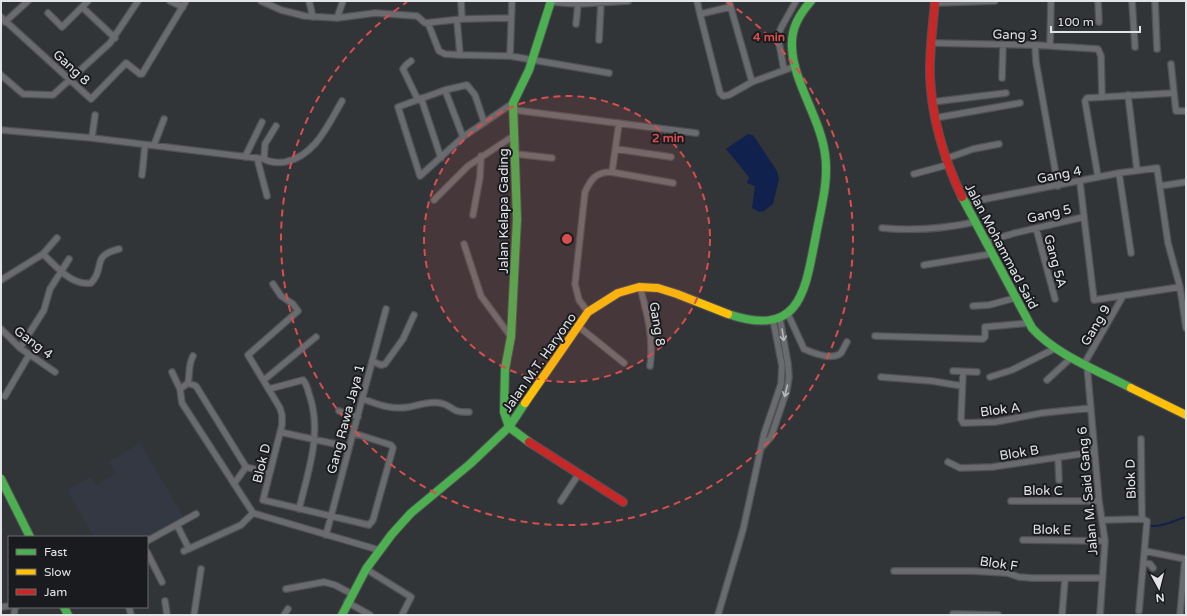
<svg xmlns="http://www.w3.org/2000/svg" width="1187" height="616" viewBox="0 0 1187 616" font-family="'Varela Round',sans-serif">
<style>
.built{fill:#333843}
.water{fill:#10214d}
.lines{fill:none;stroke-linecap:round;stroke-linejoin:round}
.stream{stroke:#10214d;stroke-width:2}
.street-casing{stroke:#4f5154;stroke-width:8}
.fast-casing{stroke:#4f5154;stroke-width:10}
.slow-casing{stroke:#4f5154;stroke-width:10}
.jam-casing{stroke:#4f5154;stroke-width:10}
.street{stroke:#696b6e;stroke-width:5.5}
.fast{stroke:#4caf50;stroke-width:8}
.slow{stroke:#ffc107;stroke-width:8}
.jam{stroke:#c62828;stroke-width:8}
.oneway{stroke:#b8babd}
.ring{fill:none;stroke:#d84e4e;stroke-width:2;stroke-dasharray:7 5}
.labels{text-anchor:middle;stroke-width:4;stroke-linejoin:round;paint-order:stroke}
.street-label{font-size:13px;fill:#e2e4e8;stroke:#1a1b1e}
.centre{fill:#d84e4e;stroke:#1a1b1e;stroke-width:2}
.ring-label{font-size:12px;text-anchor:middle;font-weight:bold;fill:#d84e4e;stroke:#1a1b1e;stroke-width:4;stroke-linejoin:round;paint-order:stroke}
</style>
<rect width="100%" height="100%" fill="#323538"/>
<!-- built -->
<path class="built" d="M140,443l44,75 -37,19h-53l-27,-47 24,-13 5,8 20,-11 -7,-12z"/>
<!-- water -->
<path class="water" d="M748,134l5,1 24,36 2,8 -6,25 -9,7 -5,1 -7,-4 3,-22 -8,-3 2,-6 -23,-28z"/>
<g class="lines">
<!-- stream -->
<path class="stream" d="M1143,524c16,6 28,-3 43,-7"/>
<!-- street casing -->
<g class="street-casing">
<path id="street" d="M170,1l13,6
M261,1l20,9 24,6 32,2 38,-5 42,3 8,7 37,-4 49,-1
M309,1l4,16
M461,1l1,18
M512,1l-2,55 99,17
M697,1l3,13 30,-7
M729,1l23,81 44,-16
M1098,1l1,21
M1132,1l3,46
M1155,1l2,48
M551,2l27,2 50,-3
M935,3l60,-2
M82,7l33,31
M48,13l14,14 26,-26
M700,14l20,79 3,3 6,-1 23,-13
M1,17l90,82 35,-36 14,11h2l44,-73
M337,18l6,-17
M457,20l3,35 50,1
M5,22l23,-21
M428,23l11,28 6,3 15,1
M576,24l2,-20
M599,40l2,-37
M932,43l103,2 63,4 3,7 1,40
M1035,45l1,17 22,124
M1050,46l1,-45
M411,61l-5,4 -3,4 15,31
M1171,64l3,29
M784,70l-6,-33 3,-9 15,-27
M1,75l22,19 30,1 57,-52 28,-42
M1002,78l1,-33
M445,90l18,47
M1128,95l9,75
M421,98l20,60
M932,102l74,-9
M514,110l182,23
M935,118l85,-15
M484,122l-9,-27 -8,-10 -22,5 -47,17 22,69 43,-39 50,-34
M1,130l91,8 172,21c7,4 13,4 21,3 30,-6 43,-37 57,-61
M92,138l3,-23
M154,145l10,-26
M616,149l55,8
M516,154l36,4
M245,157l17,-35
M257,158l10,38
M264,159l1,-15 11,-18
M945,159l28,-10 26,-5
M612,172l7,-49
M1119,173l12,80
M914,174l33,-9
M142,175l3,-30
M1098,177l-13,-76 2,-3 87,-5 2,18h10
M1080,182l4,35
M1160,186l26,-4
M434,200l34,-34 47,-31
M965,203l154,-30 38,-5 11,75 12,44 6,41
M473,215l7,-38 1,-21
M882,228c32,3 61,1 93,-6
M1036,228l19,71
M985,242l30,-9 69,-16 10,83 86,-13
M464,244l17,52 30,41
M43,254c13,12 28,32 48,29 15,-15 -1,-27 28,-34
M924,265l67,-11
M1,280l42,-26 14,-16
M273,284l8,12 12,8 5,7 -50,44 32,53 2,7v10l-19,75 106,25 4,-5 20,-72 -2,-3 -38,-12
M640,287c7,26 14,51 10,79
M973,306l16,-1 26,-7
M588,312l-9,-12 -4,-16 10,-92c6,-13 11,-20 26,-20l62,11
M787,312l17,37c9,4 28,12 37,4 2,-3 4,-8 6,-11
M578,326l46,37
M1,329l19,19 35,24
M875,336l108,3 2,-2v-10l44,-4
M20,348l24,-38 6,-21 19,-30
M372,361l9,4 4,-1 18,-25 11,-24
M1084,364l39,-68
M1087,365l12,136 6,40 -5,74
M953,371l24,1
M172,372l8,17
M963,372l-2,47 2,4 32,-1 47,-9 49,-5
M881,377l51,4 30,5
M990,377l22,-7 44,-22
M264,380l52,-43
M1047,380l25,-23
M188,383c2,-9 0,-18 5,-27
M269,389l34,-9c4,4 5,11 7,17 12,37 -2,75 -11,112
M5,396l24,-41
M363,399c16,6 29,11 46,8 10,-2 21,-6 31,-4 13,2 10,10 29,9
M339,411l19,6
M280,432l69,15
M1141,439l1,80
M763,446l8,-9 16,-47 2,-13 -1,-13 -8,-45
M1058,457l1,23
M948,462l12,6 32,-1 102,-15
M269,473l-23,-6 -50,-81 -8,-3 -8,6 2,14 71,110 126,37
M234,484l12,-17
M561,501l17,-26
M1011,501h88
M1103,520l39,-1 5,2 -8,90
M177,525l12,24
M326,535l60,-226
M1023,540l82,1
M147,541l49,-27
M184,551l57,-26 12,-12
M1145,551l40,8 -5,56
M147,552l15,30
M1144,563l6,1 3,4
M366,569l45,28 -9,18
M894,571h79l34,2 12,4 13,1h70
M286,589l38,-7 11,3 17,9
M165,601l2,14
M347,602l23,13
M1,607l8,-1
M129,607l2,8
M953,614l45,1
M14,615l1,-8
M194,615l7,-46
M284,615l4,-6
M718,615l25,-85 21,-96 17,-50 1,-18 -9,-46
M1062,615l3,-36"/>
</g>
<!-- fast casing -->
<g class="fast-casing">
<path id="fast" d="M962,197l70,131c24,27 67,43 99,60
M728,314c73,25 77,-23 88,-79 5,-27 13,-54 9,-81 -5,-37 -32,-72 -33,-107 -1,-19 7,-32 19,-46
M529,442l-20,-15 -5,-15 1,-43 6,-32 6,-118 -4,-116 16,-33 22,-69
M1,479l29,58
M64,607l4,8
M342,615l24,-46 26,-35 19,-21 59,-49 39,-37 16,-24"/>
</g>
<!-- slow casing -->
<g class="slow-casing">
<path id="slow" d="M1131,388l55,27
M525,403l63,-91 30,-19 21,-6 19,1 19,6 51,20"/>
</g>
<!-- jam casing -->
<g class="jam-casing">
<path id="jam" d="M935,1c-2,25 -6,51 -5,76 2,43 14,82 32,120
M529,442l94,60"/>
</g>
<!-- street -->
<use href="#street" class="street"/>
<!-- fast -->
<use href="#fast" class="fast"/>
<!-- slow -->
<use href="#slow" class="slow"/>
<!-- jam -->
<use href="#jam" class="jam"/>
</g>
<!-- one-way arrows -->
<defs><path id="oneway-shaft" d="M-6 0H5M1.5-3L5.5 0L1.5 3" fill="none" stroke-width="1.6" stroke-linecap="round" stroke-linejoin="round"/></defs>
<g class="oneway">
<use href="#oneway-shaft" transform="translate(783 335) rotate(81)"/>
<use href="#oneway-shaft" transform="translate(786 391) rotate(104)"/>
</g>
<!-- distance rings -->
<circle cx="567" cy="239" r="143" fill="#d84e4e" fill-opacity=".12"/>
<g class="ring">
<circle cx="567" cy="239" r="143"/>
<path d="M727 2A286 286 0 1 1 407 2"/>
</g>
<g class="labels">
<!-- street labels -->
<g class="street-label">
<text transform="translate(1015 34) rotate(1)" y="5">Gang 3</text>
<text transform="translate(72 67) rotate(43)" y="5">Gang 8</text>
<text transform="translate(1059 174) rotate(-11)" y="5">Gang 4</text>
<text transform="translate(503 211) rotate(-90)" y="5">Jalan Kelapa Gading</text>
<text transform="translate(1049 213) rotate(-13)" y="5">Gang 5</text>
<text transform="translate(1002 246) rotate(62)" y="5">Jalan Mohammad Said</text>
<text transform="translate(1056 261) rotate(75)" y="5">Gang 5A</text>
<text transform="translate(658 324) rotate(81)" y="5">Gang 8</text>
<text transform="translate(1095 325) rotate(-59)" y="5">Gang 9</text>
<text transform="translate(34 342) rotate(37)" y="5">Gang 4</text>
<text transform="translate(539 362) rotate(-55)" y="5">Jalan M.T. Haryono</text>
<text transform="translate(1000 409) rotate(-7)" y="5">Blok A</text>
<text transform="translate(345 419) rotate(-75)" y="5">Gang Rawa Jaya 1</text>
<text transform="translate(1019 452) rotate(-9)" y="5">Blok B</text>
<text transform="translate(261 463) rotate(-76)" y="5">Blok D</text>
<text transform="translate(1130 479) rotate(-92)" y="5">Blok D</text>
<text x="1043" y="495">Blok C</text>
<text transform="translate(1087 491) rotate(-95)" y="5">Jalan M. Said Gang 6</text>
<text transform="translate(1052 529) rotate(1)" y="5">Blok E</text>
<text transform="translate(999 563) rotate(8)" y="5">Blok F</text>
</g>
</g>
<circle cx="567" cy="239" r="6" class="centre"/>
<g class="ring-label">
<text x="769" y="41">4 min</text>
<text x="668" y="142">2 min</text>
</g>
<!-- border -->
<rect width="1187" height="616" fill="none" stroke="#e2e4e8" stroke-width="4"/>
<!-- legend -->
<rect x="8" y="536" width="140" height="72" fill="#1a1b1e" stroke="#6a6b6f"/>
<rect x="16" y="549" width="20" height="6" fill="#4caf50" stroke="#6a6b6f"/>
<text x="44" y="556" font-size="12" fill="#e2e4e8">Fast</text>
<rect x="16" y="569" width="20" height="6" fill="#ffc107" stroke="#6a6b6f"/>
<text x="44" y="576" font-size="12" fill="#e2e4e8">Slow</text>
<rect x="16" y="589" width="20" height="6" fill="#c62828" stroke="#6a6b6f"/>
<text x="44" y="596" font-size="12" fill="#e2e4e8">Jam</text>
<!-- north arrow -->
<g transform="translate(1159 588) rotate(173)" stroke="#1a1b1e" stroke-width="3" paint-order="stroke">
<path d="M0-3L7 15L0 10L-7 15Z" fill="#e2e4e8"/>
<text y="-6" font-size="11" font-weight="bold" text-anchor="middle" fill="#e2e4e8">N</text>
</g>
<!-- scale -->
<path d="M1051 26v6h89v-6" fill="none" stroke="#e2e4e8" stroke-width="2"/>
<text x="1057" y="26" font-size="12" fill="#e2e4e8" stroke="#1a1b1e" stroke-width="3" paint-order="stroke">100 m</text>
</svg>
